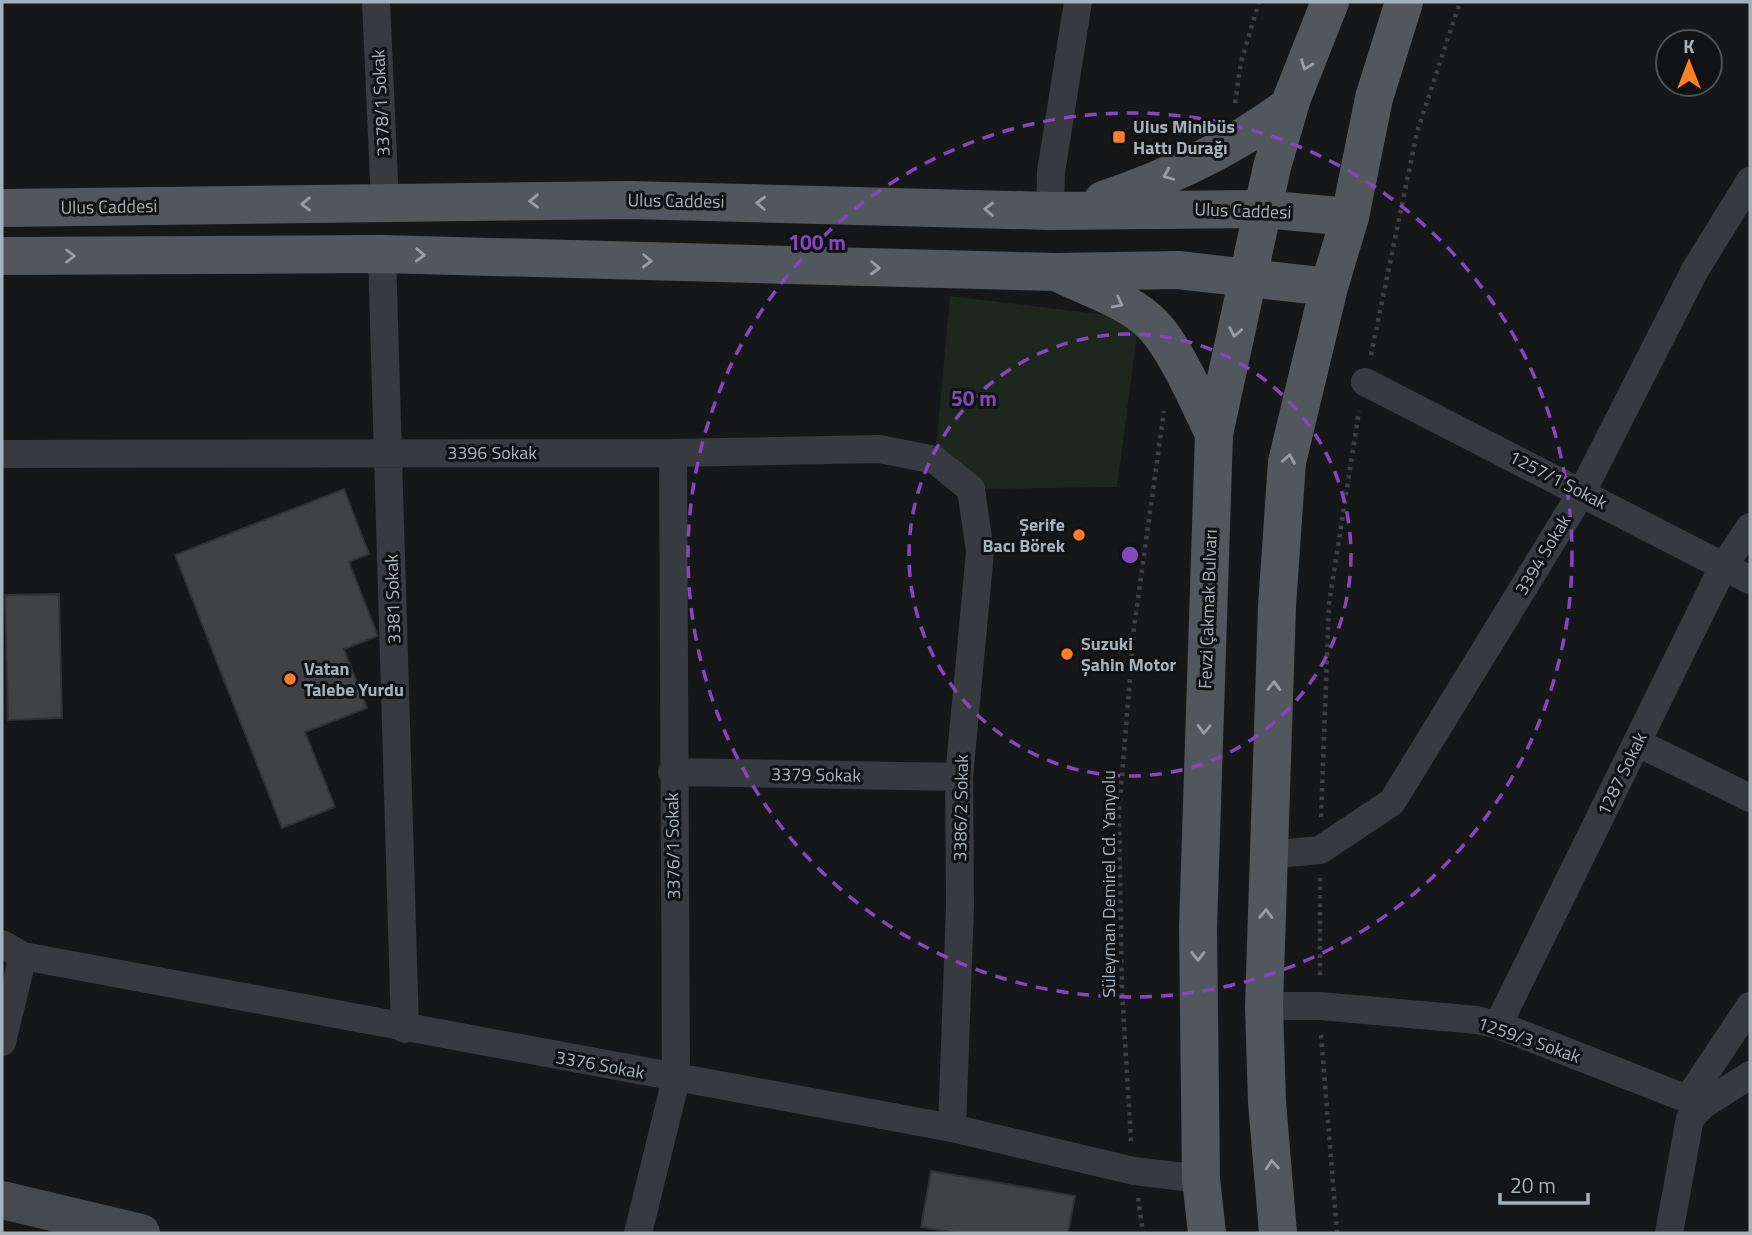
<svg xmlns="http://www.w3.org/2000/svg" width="1752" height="1235" viewBox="0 0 1752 1235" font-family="'Titillium Web',sans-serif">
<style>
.green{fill:#1e271e}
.building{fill:#404245;stroke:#303134;stroke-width:2}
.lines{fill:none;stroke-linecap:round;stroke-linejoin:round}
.path{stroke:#3d4145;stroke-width:4.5;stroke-dasharray:3.5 5;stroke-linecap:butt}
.street{stroke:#373a3e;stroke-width:28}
.secondary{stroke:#44494e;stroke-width:38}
.primary{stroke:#52575d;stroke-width:38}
.oneway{stroke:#969fa7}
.ring{fill:none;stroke:#8447be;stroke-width:3.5;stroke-dasharray:12 9}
.poi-dot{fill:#ff7e27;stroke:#111213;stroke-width:2.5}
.labels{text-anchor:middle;stroke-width:6;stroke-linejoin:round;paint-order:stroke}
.street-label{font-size:18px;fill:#a7b1b9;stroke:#111213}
.poi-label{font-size:18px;font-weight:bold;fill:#a7b1b9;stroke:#111213;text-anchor:start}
.centre{fill:#8447be;stroke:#111213;stroke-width:3.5}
.ring-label{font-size:21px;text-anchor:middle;font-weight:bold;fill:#8447be;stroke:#111213;stroke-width:6;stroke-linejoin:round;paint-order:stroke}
</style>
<rect width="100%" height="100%" fill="#161718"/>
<!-- green -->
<path class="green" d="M950,296l189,23 -22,168 -146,2 -36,-29z"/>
<!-- building -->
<path class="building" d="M344,489l25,65 -20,8 29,74 -34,13 23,59 -62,24 30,75 -53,21 -107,-273z
M59,594l3,124 -54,2 -3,-125z
M931,1171l144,25 -7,37h-112l-35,-6z"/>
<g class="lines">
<!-- path -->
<path class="path" d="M1235,103l6,-41 18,-60
M1371,355l46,-223 43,-130
M1321,817l8,-213 30,-193
M1320,878v100
M1321,1035l16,198
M1131,1141l-9,-150 -3,-178 15,-185 30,-217
M1138,1198l5,35"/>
<!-- street -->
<path class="street" d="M376,2l9,201
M1050,211l1,-39 27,-170
M382,254l23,775
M1365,382l385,198
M2,454l671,-1 206,-4 56,11 36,29 9,63 -21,225 1,129 -8,222
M1638,743l112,55
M672,772l287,5
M1267,855l53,-5 72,-48 190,-310 113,-222 55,-89
M2,944l21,12 929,172 182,43 67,8
M1264,1006h56l157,14 21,5 205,80
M1498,1025l225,-458 27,-40
M2,1042l21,-86
M1688,1099l62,-93
M638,1233l38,-154 -3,-626
M1669,1233l21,-115 13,-13 47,-30"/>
<!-- secondary -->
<path class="secondary" d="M2,1200l139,33"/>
<!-- primary -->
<path class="primary" d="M1103,200c68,-23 130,-52 187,-95
M2,208l628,-8 420,11 212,-2 88,8
M2,256l380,-2 675,18 121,-2 151,17
M1062,275c29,14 68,26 91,50 23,24 46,78 61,109
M1207,1233l-6,-54 -3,-252 16,-493 58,-267 20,-69 38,-96
M1278,1233l-11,-131 -3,-96 13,-400 10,-144 42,-175 21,-70 24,-119 30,-96"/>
</g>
<!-- one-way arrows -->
<defs><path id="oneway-chevron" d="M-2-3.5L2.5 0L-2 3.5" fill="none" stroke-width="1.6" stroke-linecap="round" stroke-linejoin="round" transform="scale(1.75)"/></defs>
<g class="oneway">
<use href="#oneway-chevron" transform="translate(1306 65) rotate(111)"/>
<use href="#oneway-chevron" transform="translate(1168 175) rotate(157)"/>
<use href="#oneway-chevron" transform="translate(534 201) rotate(179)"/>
<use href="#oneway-chevron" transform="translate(761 203) rotate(-178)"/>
<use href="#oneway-chevron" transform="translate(306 204) rotate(179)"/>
<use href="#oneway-chevron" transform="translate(989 209) rotate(-178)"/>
<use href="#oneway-chevron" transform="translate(420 255) rotate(2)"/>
<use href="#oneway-chevron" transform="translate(70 256)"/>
<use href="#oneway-chevron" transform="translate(647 261) rotate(2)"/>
<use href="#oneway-chevron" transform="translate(875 268) rotate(2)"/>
<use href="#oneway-chevron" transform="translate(1118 303) rotate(28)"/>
<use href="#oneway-chevron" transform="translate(1235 332) rotate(101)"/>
<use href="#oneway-chevron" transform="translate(1289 459) rotate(-80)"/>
<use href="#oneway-chevron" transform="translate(1274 686) rotate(-88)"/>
<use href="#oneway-chevron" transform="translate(1204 729) rotate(92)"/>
<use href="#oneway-chevron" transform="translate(1266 914) rotate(-89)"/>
<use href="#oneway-chevron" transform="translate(1198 956) rotate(89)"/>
<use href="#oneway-chevron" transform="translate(1272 1165) rotate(-95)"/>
</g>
<!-- distance rings -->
<g class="ring">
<circle cx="1130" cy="555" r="221"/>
<circle cx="1130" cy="555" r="442"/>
</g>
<!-- markers -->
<g class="poi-dot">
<rect x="1112" y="130" width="14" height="14" rx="3.5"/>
<circle cx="1079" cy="535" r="7"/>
<circle cx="1067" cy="654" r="7"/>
<circle cx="290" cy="679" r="7"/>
</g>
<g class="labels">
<!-- street labels -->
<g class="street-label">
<text transform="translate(381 103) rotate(-93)" y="6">3378/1 Sokak</text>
<text transform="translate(676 201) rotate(1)" y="6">Ulus Caddesi</text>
<text transform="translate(109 207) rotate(-1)" y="6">Ulus Caddesi</text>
<text transform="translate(1243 211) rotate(2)" y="6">Ulus Caddesi</text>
<text x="492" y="459">3396 Sokak</text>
<text transform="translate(1558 480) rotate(27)" y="6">1257/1 Sokak</text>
<text transform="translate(1543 555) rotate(-59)" y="6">3394 Sokak</text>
<text transform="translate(393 599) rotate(-92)" y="6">3381 Sokak</text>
<text transform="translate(1208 609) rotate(-88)" y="6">Fevzi Çakmak Bulvarı</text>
<text transform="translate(1622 774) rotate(-64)" y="6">1287 Sokak</text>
<text transform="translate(816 775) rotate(1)" y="6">3379 Sokak</text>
<text transform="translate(961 808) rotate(-89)" y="6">3386/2 Sokak</text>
<text transform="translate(673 846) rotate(-91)" y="6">3376/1 Sokak</text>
<text transform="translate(1109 884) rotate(-90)" y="6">Süleyman Demirel Cd. Yanyolu</text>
<text transform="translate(1529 1040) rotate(19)" y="6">1259/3 Sokak</text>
<text transform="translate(600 1065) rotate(10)" y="6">3376 Sokak</text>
</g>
<!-- poi labels -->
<g class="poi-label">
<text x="1133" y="133">Ulus Minibüs<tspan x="1133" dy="21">Hattı Durağı</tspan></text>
<text x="1065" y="531" text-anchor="end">Şerife<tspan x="1065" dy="21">Bacı Börek</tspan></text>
<text x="1081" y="650">Suzuki<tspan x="1081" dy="21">Şahin Motor</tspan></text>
<text x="304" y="675">Vatan<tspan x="304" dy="21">Talebe Yurdu</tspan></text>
</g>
</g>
<circle cx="1130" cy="555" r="10" class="centre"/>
<g class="ring-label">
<text x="817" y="250">100 m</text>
<text x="974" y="406">50 m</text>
</g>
<!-- border -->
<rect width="1752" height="1235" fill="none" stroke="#a7b1b9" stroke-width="7"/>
<!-- north arrow -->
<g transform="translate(1689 63)"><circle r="33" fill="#111213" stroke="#4d5255" stroke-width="2"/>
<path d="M0-5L12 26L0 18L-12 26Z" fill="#ff7e27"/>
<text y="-10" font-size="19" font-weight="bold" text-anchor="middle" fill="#a7b1b9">K</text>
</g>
<!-- scale -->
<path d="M1500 1193v10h88v-10" fill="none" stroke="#a7b1b9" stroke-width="3.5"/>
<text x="1510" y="1193" font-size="21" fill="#a7b1b9" stroke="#111213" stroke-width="5" paint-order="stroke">20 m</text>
</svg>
